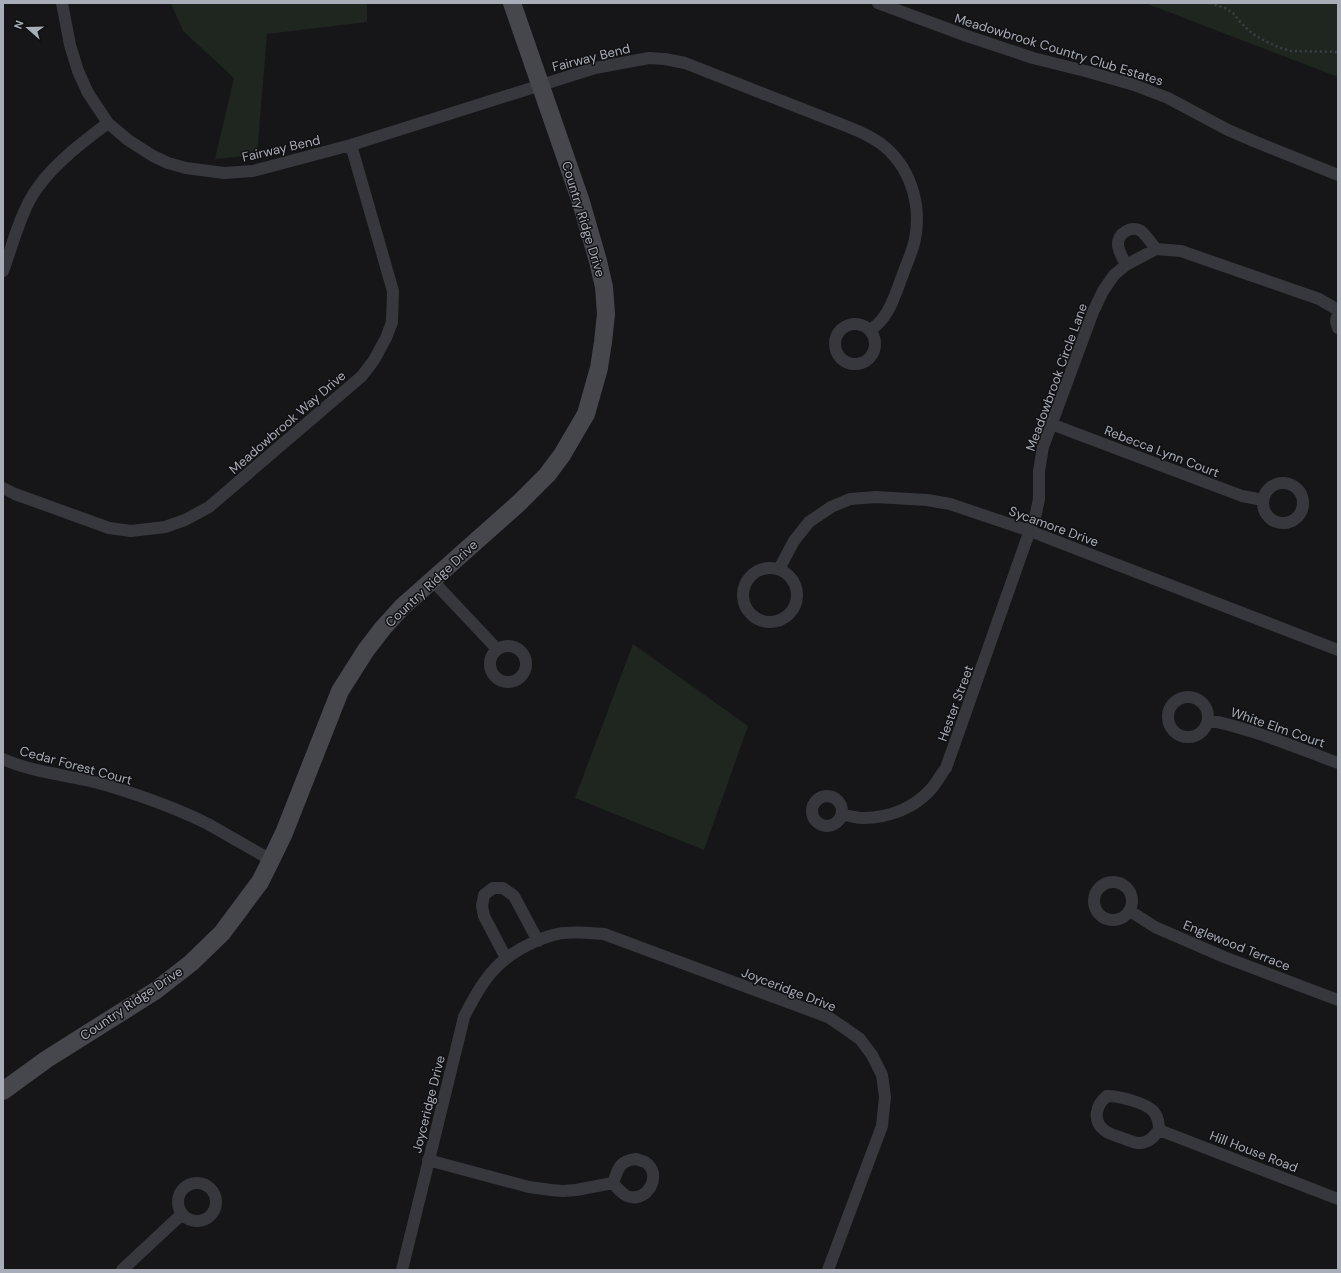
<svg xmlns="http://www.w3.org/2000/svg" width="1341" height="1273" viewBox="0 0 1341 1273" font-family="'DM Sans',sans-serif">
<style>
.green{fill:#1e261f}
.lines{fill:none;stroke-linecap:round;stroke-linejoin:round}
.path{stroke:#3d3f44;stroke-width:2.5;stroke-dasharray:2 3;stroke-linecap:butt}
.street{stroke:#37383d;stroke-width:12}
.secondary{stroke:#45474d;stroke-width:18}
.labels{text-anchor:middle;stroke-width:3;stroke-linejoin:round;paint-order:stroke}
.street-label{font-size:13px;fill:#a8adb8;stroke:#111113}
</style>
<rect width="100%" height="100%" fill="#161618"/>
<!-- green -->
<path class="green" d="M171,3h196v19l-100,12 -10,121 -42,4 19,-81 -51,-47z
M1145,3h193v74z
M633,644l115,82 -44,124 -129,-52z"/>
<g class="lines">
<!-- path -->
<path class="path" d="M1210,3l15,5 8,5 8,10 12,11 12,7 13,6 13,4 47,1"/>
<!-- street -->
<path class="street" d="M62,3l8,42 8,26 10,22 20,30 20,17 25,16 15,7 18,5 38,5 29,-2 98,-26 244,-77 54,-10 16,1 20,4 166,65c10,4 20,9 29,15 30,22 42,61 35,96 -2,12 -9,25 -13,38 -8,20 -13,41 -32,53
M878,3l89,33 66,22 56,14 45,13 34,13 60,32 28,12 82,33
M1126,265c-3,-7 -8,-14 -8,-21 0,-11 14,-19 23,-13 6,5 10,12 15,18
M3,271c10,-27 18,-61 35,-84 19,-26 45,-45 70,-64
M1338,313l-2,8 2,7
M835 344a20 20 0 1 1 40 0a20 20 0 1 1-40 0Z
M1051,424l191,72 21,4
M1263 503a20 20 0 1 1 40 0a20 20 0 1 1-40 0Z
M3,488l12,6 94,34 22,3 34,-4 20,-7 24,-13 153,-131 12,-16 12,-22 6,-16 1,-31 -42,-146
M743 595a27 27 0 1 1 54 0a27 27 0 1 1-54 0Z
M779,569l15,-28 15,-19 22,-15 19,-8 26,-2 51,3 23,4 80,27 308,119
M432,580l65,69
M490 664a18 18 0 1 1 36 0a18 18 0 1 1-36 0Z
M1168 717a20 20 0 1 1 40 0a20 20 0 1 1-40 0Z
M1208,720c45,9 87,27 130,43
M3,759c33,15 71,16 106,27 33,10 67,22 99,38 21,12 42,24 63,36
M812 811a15 15 0 1 1 30 0a15 15 0 1 1-30 0Z
M842,814c7,2 14,4 21,4 26,0 52,-10 69,-30 5,-6 9,-14 14,-20l90,-255 3,-14v-28l4,-24 50,-135 10,-21 11,-16 12,-10 30,-16 25,2 138,48 19,11
M1094 901a19 19 0 1 1 38 0a19 19 0 1 1-38 0Z
M1130,911l25,16 69,30 114,43
M506,958l-22,-42 -2,-10 2,-11 9,-7h10l11,8 24,45
M1107,1096c12,0 40,7 47,16 4,5 5,11 5,18 -4,5 -7,10 -14,12 -7,3 -14,-1 -20,-3 -7,-3 -15,-4 -21,-9 -12,-10 -8,-25 3,-34z
M1159,1130l179,69
M636,1159c3,1 6,2 9,3 19,12 2,42 -18,34 -6,-3 -10,-8 -14,-13 5,-13 5,-22 23,-24z
M428,1160l101,27 22,3 12,1 13,-1 37,-7
M178 1202a19 19 0 1 1 38 0a19 19 0 1 1-38 0Z
M122,1270l60,-56
M402,1270l62,-253c18,-36 32,-58 70,-75 7,-3 16,-7 24,-8 14,-3 31,-1 46,0l224,83 15,10 17,12 12,16 10,20 3,22 -3,29 -54,144"/>
<!-- secondary -->
<path class="secondary" d="M3,1091l44,-32 108,-68 36,-28 31,-30 38,-51 11,-22 13,-27 56,-142 26,-41 17,-22 19,-21 117,-104 28,-28 15,-20 24,-41 13,-46 4,-26 3,-28 -2,-27 -6,-26 -17,-59 -69,-199"/>
</g>
<g class="labels">
<!-- street labels -->
<g class="street-label">
<text transform="translate(1059 49) rotate(17)" y="5">Meadowbrook Country Club Estates</text>
<text transform="translate(591 57) rotate(-14)" y="5">Fairway Bend</text>
<text transform="translate(281 148) rotate(-13)" y="5">Fairway Bend</text>
<text transform="translate(584 219) rotate(73)" y="5">Country Ridge Drive</text>
<text transform="translate(1056 377) rotate(-70)" y="5">Meadowbrook Circle Lane</text>
<text transform="translate(287 422) rotate(-41)" y="5">Meadowbrook Way Drive</text>
<text transform="translate(1162 451) rotate(21)" y="5">Rebecca Lynn Court</text>
<text transform="translate(1054 526) rotate(20)" y="5">Sycamore Drive</text>
<text transform="translate(431 583) rotate(-43)" y="5">Country Ridge Drive</text>
<text transform="translate(955 703) rotate(-70)" y="5">Hester Street</text>
<text transform="translate(1278 727) rotate(19)" y="5">White Elm Court</text>
<text transform="translate(76 765) rotate(15)" y="5">Cedar Forest Court</text>
<text transform="translate(1237 945) rotate(22)" y="5">Englewood Terrace</text>
<text transform="translate(789 989) rotate(21)" y="5">Joyceridge Drive</text>
<text transform="translate(131 1003) rotate(-34)" y="5">Country Ridge Drive</text>
<text transform="translate(428 1104) rotate(-76)" y="5">Joyceridge Drive</text>
<text transform="translate(1254 1151) rotate(21)" y="5">Hill House Road</text>
</g>
</g>
<!-- border -->
<rect width="1341" height="1273" fill="none" stroke="#a8adb8" stroke-width="8"/>
<!-- north arrow -->
<g transform="translate(28 28) rotate(290)" stroke="#111113" stroke-width="3" paint-order="stroke">
<path d="M0-3L7 15L0 10L-7 15Z" fill="#a8adb8"/>
<text y="-6" font-size="11" font-weight="bold" text-anchor="middle" fill="#a8adb8">N</text>
</g>
</svg>
